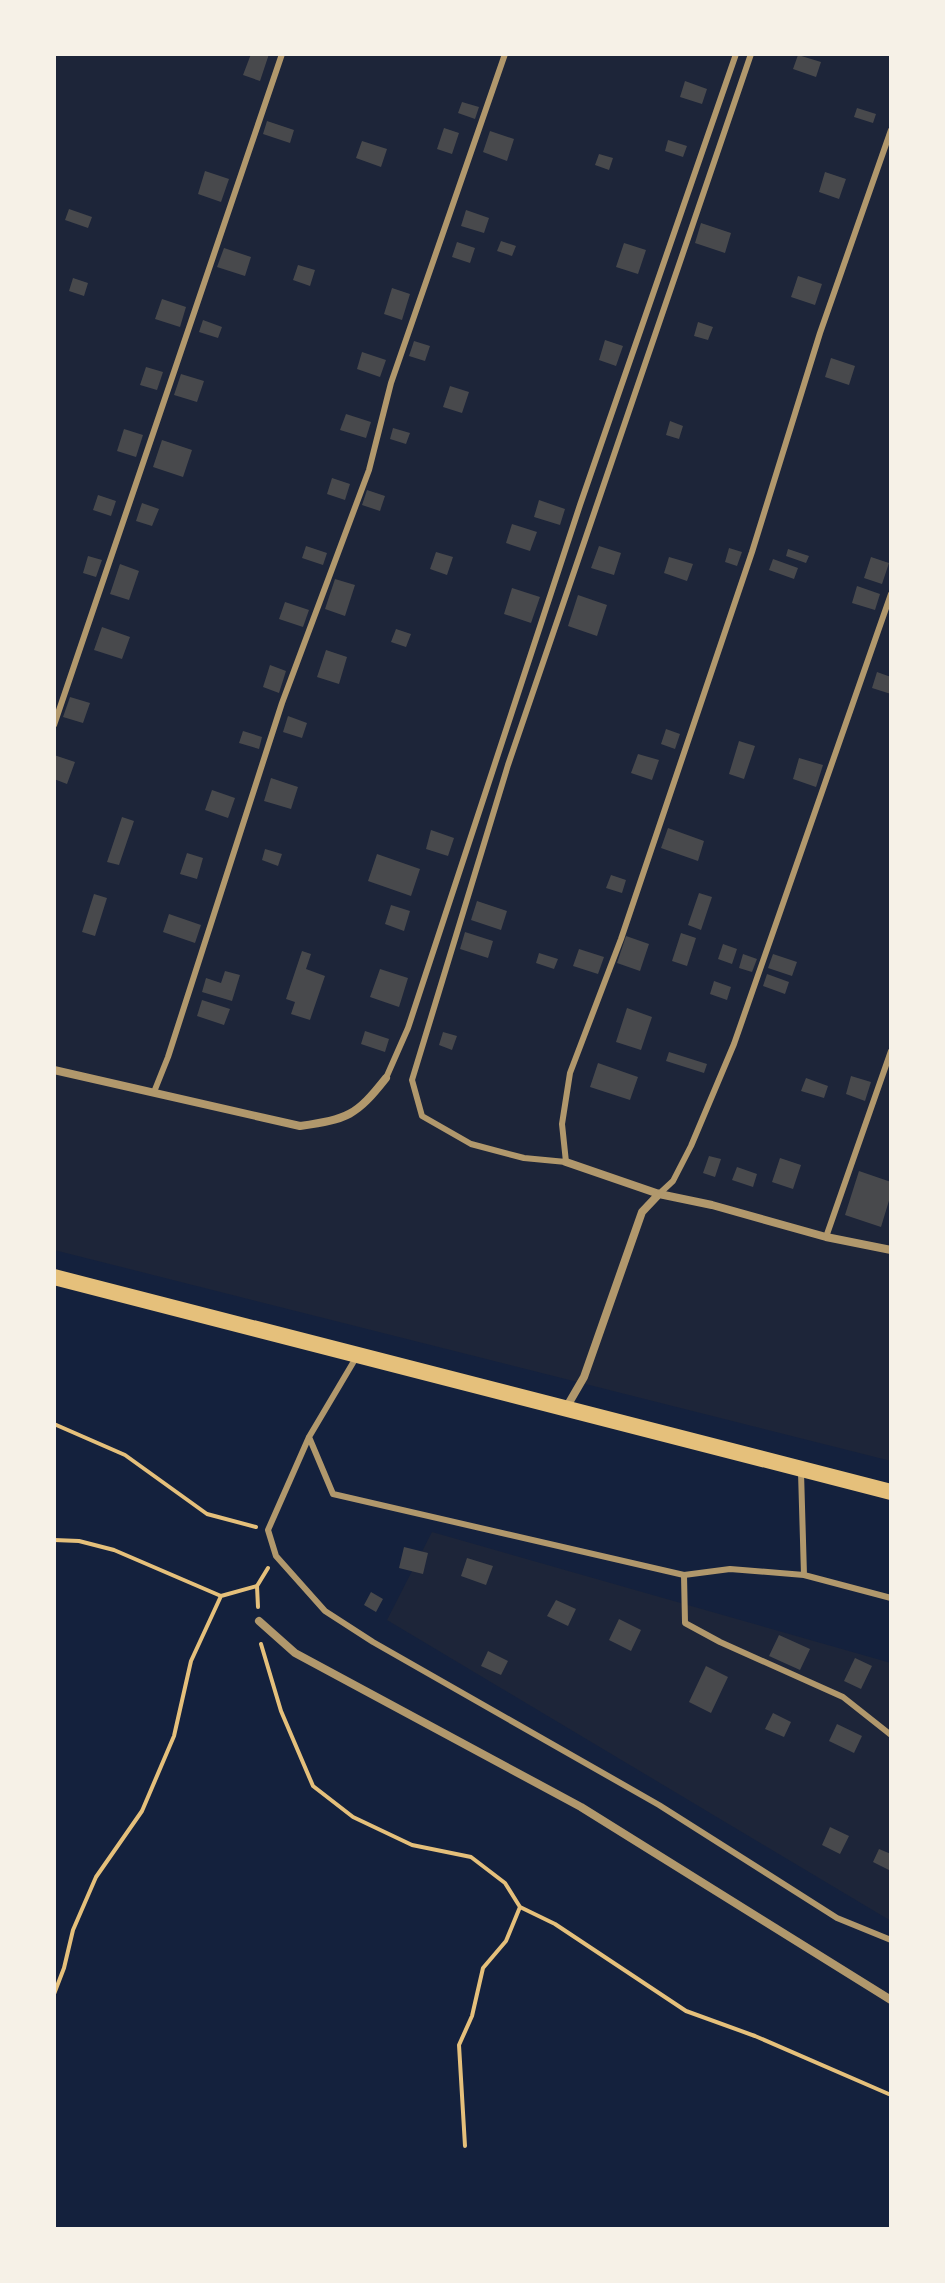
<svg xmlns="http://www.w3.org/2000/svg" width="945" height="2283" viewBox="0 0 945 2283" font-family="'Exo 2',sans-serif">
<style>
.green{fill:#1d2539}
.building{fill:#48494c}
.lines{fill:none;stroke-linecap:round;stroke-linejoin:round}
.path{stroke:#e5c07b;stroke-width:4}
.service{stroke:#b1986c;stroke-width:6}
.minor{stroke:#b1986c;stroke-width:8}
.secondary{stroke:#e5c07b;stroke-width:16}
</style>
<rect width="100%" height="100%" fill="#14213d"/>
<!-- green -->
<path class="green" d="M54,54h837v1407l-837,-211z
M432,1532l459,131v258l-504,-301z"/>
<!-- building -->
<path class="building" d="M251,54h18l-9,27 -17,-6z
M798,55l23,7 -5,15 -23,-8z
M685,81l22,8 -5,15 -22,-7z
M462,102l17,5 -4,12 -17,-6z
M857,108l19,6 -3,9 -19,-6z
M267,121l27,9 -4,13 -27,-9z
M444,128l15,5 -7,21 -15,-5z
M490,131l24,8 -7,22 -24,-9z
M668,140l19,6 -4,11 -18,-6z
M362,141l25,8 -6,18 -25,-9z
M599,154l14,4 -4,12 -14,-5z
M205,171l24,8 -8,23 -23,-8z
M825,172l21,7 -7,20 -20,-7z
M69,209l23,8 -4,11 -23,-8z
M466,210l23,8 -5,15 -23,-7z
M701,223l30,10 -6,20 -30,-10z
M501,241l15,5 -4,10 -15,-5z
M457,242l18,6 -5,15 -18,-6z
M624,243l22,7 -8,24 -22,-7z
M224,248l27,9 -6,19 -28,-9z
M298,265l17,5 -5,16 -17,-6z
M798,276l24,8 -7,21 -24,-8z
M73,278l15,5 -4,13 -15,-5z
M392,288l18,6 -8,26 -18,-6z
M162,299l24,8 -6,20 -25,-8z
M203,320l19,7 -4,11 -19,-6z
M698,322l15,5 -5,13 -14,-4z
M605,340l18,6 -7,20 -17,-6z
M414,341l16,5 -5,15 -16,-5z
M362,352l24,8 -6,17 -23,-8z
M831,358l24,8 -6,19 -24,-8z
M146,367l17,5 -6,18 -17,-5z
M181,374l23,7 -7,21 -23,-7z
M450,386l19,6 -7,21 -19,-6z
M346,414l25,8 -5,16 -26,-8z
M670,421l13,5 -4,13 -13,-4z
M393,428l17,5 -4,11 -16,-5z
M124,429l19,6 -7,22 -19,-6z
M162,440l30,10 -9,27 -30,-10z
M332,478l18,6 -5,16 -18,-6z
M367,490l18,6 -5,15 -18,-6z
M98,495l18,6 -5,15 -18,-6z
M539,500l26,9 -5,16 -26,-8z
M142,503l17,6 -7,17 -16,-5z
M512,524l25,8 -7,19 -24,-8z
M306,546l21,7 -4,12 -21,-7z
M599,546l22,7 -7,22 -23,-7z
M729,548l13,4 -5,14 -12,-4z
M788,549l21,7 -3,7 -20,-7z
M436,552l17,5 -6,18 -17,-6z
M88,556l14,4 -6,17 -13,-4z
M669,557l24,7 -6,17 -23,-8z
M871,557l18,6 -7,21 -18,-6z
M773,559l25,9 -4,11 -25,-9z
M120,564l19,7 -10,29 -19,-6z
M335,579l20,6 -10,31 -20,-7z
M857,586l23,8 -5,16 -23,-7z
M512,588l28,9 -9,26 -27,-9z
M578,595l29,10 -10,31 -29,-10z
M285,602l24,8 -6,17 -24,-8z
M102,627l28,10 -8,22 -28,-9z
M396,629l15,5 -5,13 -15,-5z
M326,650l21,7 -8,27 -22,-7z
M270,665l16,6 -7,22 -16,-6z
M877,672l14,5v17l-19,-6z
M70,697l20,6 -7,20 -20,-6z
M288,716l19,7 -5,15 -19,-6z
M666,729l14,5 -5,15 -14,-5z
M243,731l19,6 -3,12 -20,-6z
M739,741l16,5 -11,33 -15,-5z
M638,754l21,6 -7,20 -21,-7z
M54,755l21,7 -8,22 -13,-5z
M799,758l24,7 -7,22 -23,-8z
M271,778l27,9 -7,22 -27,-8z
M212,790l23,8 -7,20 -23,-8z
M122,817l12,4 -15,44 -12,-3z
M668,828l36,13 -6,20 -37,-13z
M431,830l23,8 -6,18 -22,-7z
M265,849l17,5 -4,12 -16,-6z
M187,853l16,5 -6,21 -17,-5z
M377,854l43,15 -9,27 -43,-15z
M611,875l15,5 -4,13 -16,-5z
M699,893l13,4 -11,33 -13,-5z
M94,894l13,4 -12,38 -13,-4z
M477,901l30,10 -6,19 -30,-10z
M391,905l19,6 -6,20 -19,-7z
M169,914l32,11 -6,18 -32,-11z
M465,932l28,9 -5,17 -28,-9z
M681,933l15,5 -9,28 -15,-5z
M626,936l23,8 -9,27 -23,-8z
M723,944l14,5 -5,15 -14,-5z
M579,949l25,8 -6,17 -25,-8z
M302,951l9,3 -5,15 19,7 -15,44 -19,-6 4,-12 -9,-3z
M539,953l19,6 -4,10 -18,-6z
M743,954l14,5 -5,13 -13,-4z
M773,954l24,8 -5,14 -24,-8z
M380,969l28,9 -9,29 -29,-10z
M225,971l15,4 -8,26 -30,-9 4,-14 15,5z
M767,974l22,8 -4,12 -22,-8z
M714,981l17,6 -4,13 -17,-6z
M202,1000l28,9 -6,16 -27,-9z
M627,1008l25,9 -11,33 -25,-8z
M365,1031l24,8 -4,13 -24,-8z
M443,1032l14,4 -5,14 -13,-5z
M669,1052l38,12 -3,9 -38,-12z
M598,1063l40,14 -8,23 -40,-13z
M851,1076l20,6 -6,19 -19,-7z
M806,1078l22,8 -4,12 -23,-7z
M709,1156l12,3 -6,18 -12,-4z
M780,1158l21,7 -8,24 -21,-7z
M737,1167l20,7 -4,13 -21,-7z
M859,1171l32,11v12l-10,33 -36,-12z
M404,1547l24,6 -5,21 -24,-6z
M467,1558l26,8 -7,19 -25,-9z
M371,1592l12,7 -7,13 -12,-7z
M556,1600l20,9 -8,17 -21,-10z
M619,1619l22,11 -10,21 -22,-11z
M779,1635l31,14 -10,21 -31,-14z
M488,1651l20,10 -7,14 -20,-9z
M855,1658l17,8 -11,23 -17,-8z
M706,1666l22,11 -17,36 -22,-11z
M773,1713l18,9 -7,15 -19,-8z
M837,1724l25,12 -8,17 -25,-12z
M830,1827l19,9 -9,18 -18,-9z
M879,1849l12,5v17l-18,-9z"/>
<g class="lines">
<!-- path -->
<path class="path" d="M54,1424l71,31 82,59 49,13
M54,1540l25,1 35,9 107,46 36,-10 11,-18
M257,1586l1,21
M261,1644l20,67 32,75 40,31 59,28 59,12 34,26 15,24 -14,34 -23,27 -11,48 -13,29 6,101
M520,1907l35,17 131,87 69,25 136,59
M54,1994l10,-26 9,-38 23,-53 46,-66 32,-75 17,-75 30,-65"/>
<!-- service -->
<path class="service" d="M751,54l-243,711 -96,315 10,36 49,28 53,14 42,4 -4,-38 8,-51 51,-134 131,-387 68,-219 71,-203
M54,725l228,-671
M386,1078l22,-50 172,-523 156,-451
M154,1092l14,-35 114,-354 87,-233 22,-87 114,-329
M659,1194l14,-13 18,-35 43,-102 157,-450
M826,1237l65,-186
M357,1356l-48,81 -41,93 8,26 49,55 48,31 286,163 178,113 54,22
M309,1437l24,57 351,81 46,-6 74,6 87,23
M801,1472l3,103
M684,1575l1,48 35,19 123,55 48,38"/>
<!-- minor -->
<path class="minor" d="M54,1070l246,56c48,-7 56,-10 86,-48
M566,1162l93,32 53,11 114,32 65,13
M566,1408l18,-31 58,-165 17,-18
M259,1621l36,32 286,154 310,193"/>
<!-- secondary -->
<path class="secondary" d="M54,1277l837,215"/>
</g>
<!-- border -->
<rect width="945" height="2283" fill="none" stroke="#f6f1e7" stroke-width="112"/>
</svg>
